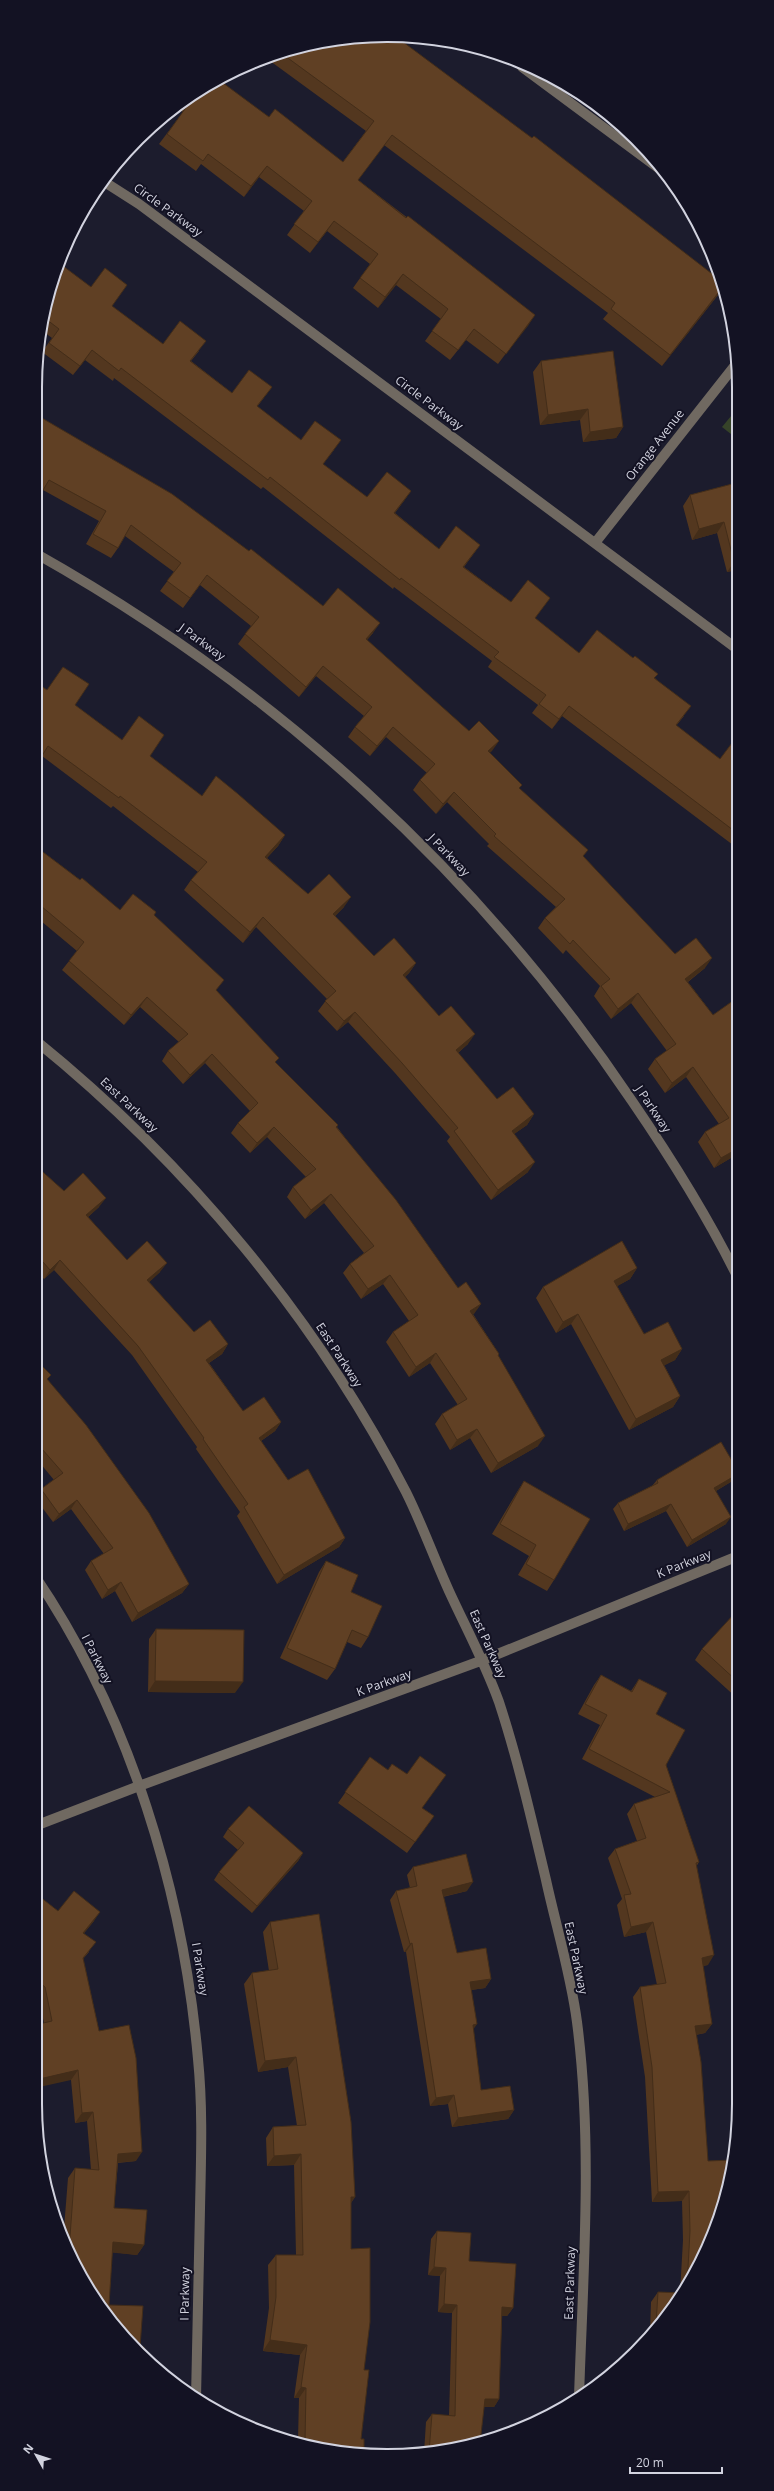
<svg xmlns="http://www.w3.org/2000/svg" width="774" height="2491" viewBox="0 0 774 2491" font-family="'Open Sans',sans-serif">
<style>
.green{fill:#364329}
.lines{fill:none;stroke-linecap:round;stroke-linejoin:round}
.minor{stroke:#706961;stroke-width:10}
.wall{fill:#53371f}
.shaded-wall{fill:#432d19}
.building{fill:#604024;stroke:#432d19}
.labels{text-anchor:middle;stroke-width:4;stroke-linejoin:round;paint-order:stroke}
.street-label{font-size:12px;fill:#d2d3df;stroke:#131223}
.rim{fill:none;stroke:#d2d3df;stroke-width:2}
</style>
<rect width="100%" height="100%" fill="#1c1c2d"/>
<!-- green -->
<path class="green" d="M736,410v28l-14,-11z"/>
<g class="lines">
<!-- minor -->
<path class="minor" d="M522,67l139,103
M103,181l36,23 598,445
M595,543l141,-179
M35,553c240,135 443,319 597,548 39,57 76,116 106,177
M35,1040c152,123 281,278 371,452 16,32 28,66 43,99 17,37 36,72 50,111 19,58 33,119 47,178 10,46 25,95 31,142 16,124 6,251 2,375
M35,1576c95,140 148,315 163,483 5,50 3,100 2,150 -1,63 -3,126 -4,189
M35,1826l104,-40 344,-126 255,-104"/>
</g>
<!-- wall -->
<path class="wall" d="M319,42l399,253 -56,71 -59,-47 5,-6 -224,-168 -26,35 177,135 -37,49 -32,-24 -16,20 -25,-19 16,-22 -45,-34 -18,23 -25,-20 17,-24 -43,-33 -17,22 -23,-18 17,-24 -45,-34 -15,20 -43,-33 -5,7 -37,-27 24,-32 -7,-5 16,-13 77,23 74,45 23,-31 -100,-73z
M59,263l53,43 51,38 36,7 -8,10 41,32 40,-6 -15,20 44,33 33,10 -11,14 44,33 44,-6 -16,22 44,36 41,-4 -16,22 47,35 39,-4 -15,20 44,35 76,25 29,38 -8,10 44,33 17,-19v108l-175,-132 -10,13 -20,-16 6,-8 -50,-38 4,-6 -98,-74 -1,2 -130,-102 -2,2 -147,-111 -1,3 -28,-21 -12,15 -31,-23 10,-14 -11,-8 1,-12z
M541,361l82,66 -7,11 -33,4 -3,-22 -40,5 -7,-53z
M35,414l288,192 50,27 -6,7 102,91 30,10 -10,12 31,36 155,165 30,14 -17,14 25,33 24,-17v160l-1,-3 -22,13 -16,-26 7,-10 14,-8 -33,-47 -21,16 -17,-24 7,-10 12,-8 -36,-48 -20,16 -17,-23 6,-10 -34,-36 -3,4 -25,-26 7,-10 11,-11 -69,-61 2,-2 -42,-42 -11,12 -23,-24 7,-10 7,-7 -41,-36 -16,19 -22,-19 7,-10 9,-11 -48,-40 -17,21 -61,-53 13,-18 -51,-41 -17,23 -23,-17 14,-19 -49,-36 -7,12 -7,10 -25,-14 13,-23 -56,-31 -8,14z
M736,483v87l-9,2 -10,-39 -25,7 -9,-34 7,-11z
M35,682l12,8 28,15 47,35 28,16 52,40 83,39 -7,11 -11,12 41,36 36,13 -9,9 39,40 42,7 -7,10 -4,4 34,39 29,28 -10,9 39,46 37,15 -7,11 -13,9 14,38 -37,28 -44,-59 3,-4 -55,-64 -47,-51 -11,9 -19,-20 9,-12 -71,-72 -13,16 -59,-53 7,-10 7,-8 -85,-66 -2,2 -69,-52 -7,10z
M35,846l85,64 34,5 122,148 62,62 -1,2 121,161 23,16 -8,10 26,40 -1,2 40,90 -47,27 -21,-35 -20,12 -15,-26 7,-10 16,-9 -28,-42 -21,14 -23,-35 7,-10 16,-11 -26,-37 -22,15 -18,-26 7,-9 14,-11 -40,-50 -19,16 -18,-22 6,-10 13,-10 -39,-40 -17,16 -19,-20 7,-10 12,-12 -45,-48 -22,21 -21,-23 6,-10 11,-9 -39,-35 -16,18 -62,-55 15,-19 -42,-35z
M35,1165l29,26 35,16 -11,10 39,43 33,12 -11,10 45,50 34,12 -6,10 -13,9 34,48 38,11 -6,9 -14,10 27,39 57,58 -6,9 -62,37 -40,-68 3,-4 -44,-63 1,-2 -65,-92 -78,-85 -10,9 -9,-10z
M637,1268l-7,11 -13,7 27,48 38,15 -7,11 -11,5 16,31 -7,11 -44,23 -58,-106 -15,9 -20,-35 7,-11z
M35,1359l13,21 141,204 -7,9 -50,29 -17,-31 -13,8 -17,-29 6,-9 13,-7 -33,-45 -18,13 -18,-24 6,-9 13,-9 -19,-23z
M657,1480h77l-18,11 10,33 -39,23 -21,-36 -42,20 -11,-22 5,-6 34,-17z
M524,1481l30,99 -7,11 -29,-16 11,-19 -37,-22 25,-42z
M326,1561l25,31 17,45 -7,11 -14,-6 -12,27 -8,11 -47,-22 39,-86z
M738,1616v83l-43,-39 7,-11z
M156,1629l79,64 -87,-1 1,-53z
M601,1675l30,16 8,-12 17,35 10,51 33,97 -3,5 12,98 -5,1 9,58 -7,9 -9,2 16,203 -32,61 -30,33 1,-30 7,-10 22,1 3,-53 -1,-39 -30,1 -7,-125 -12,-80 7,-10 17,-2 -11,-53 -22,5 -7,-32 5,-6 -14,-41 7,-9 22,-8 -10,-27 7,-10 21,-7 -73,-38 18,-34 -22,-11 16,-29z
M370,1757l52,51 12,8 -27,37 -69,-50z
M228,1829l75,24 -5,8 -46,52 -38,-33 5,-8 19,-22 -15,-13z
M413,1867l54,24 -24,6 14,56 34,26 -6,9 -14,2 2,39 8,61 33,20 -6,9 -56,8 -4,-23 -18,2 -24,-154h-2l-14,-52 6,-9 14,-3 -3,-13z
M35,1893l23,18 36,10 -10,12 5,19 -6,7 16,72 37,130 -18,2 -4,45 30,37 -7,10 -25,-3 -3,53 31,42 4,9 -21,-20 -60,-95 5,-63 7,-10 16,2 -4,-49 -12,2 -4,-43 -27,-57 -6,-27 -3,-3z
M270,1922l85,275 -4,6 -10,250 -43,-13 1,-42h-5l6,-43 -37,-4 6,-43 -1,-43 8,-10h20l-2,-90 -27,1 -1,-28 7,-11 24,-1 -9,-59 -30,5 -14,-88 8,-11 17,-2 -6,-39z
M437,2231l32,30 44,47 -6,8h-5l-3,83 -5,8h-10l-6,37 -54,9 2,-31 6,-8 17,2 3,-103 -14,-1 2,-36 -12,-1 3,-36z"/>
<!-- shaded-wall -->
<path class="shaded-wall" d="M267,166l-8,11 -15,20 7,-11z
M334,221l-7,10 -17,22 8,-11z
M403,274l-7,11 -18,23 7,-11z
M722,289l-4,6 -56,71 8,-11z
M535,315l-7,11 -30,38 8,-10z
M92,350l-7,10 -12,15 7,-9z
M588,409l-8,11 -40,5 8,-10z
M623,427l-7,11 -33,4 7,-10z
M411,491l-7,10 -17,22 7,-10z
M724,522l-7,11 -25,7 7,-11z
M736,561v9l-9,2 7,-10z
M380,623l-7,10 -14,16 7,-10z
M323,666l-7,10 -17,21 7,-10z
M569,706l-7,10 -10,13 7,-10z
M393,727l-7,10 -16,19 7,-10z
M499,741l-7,10 -11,10 7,-10z
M454,792l-7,10 -11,12 7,-10z
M285,835l-7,11 -20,21 7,-10z
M351,897l-7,10 -18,18 7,-11z
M263,917l-7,10 -13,16 7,-11z
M712,958l-7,10 -27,21 7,-10z
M416,963l-7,10 -13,12 7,-10z
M638,993l-7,10 -20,16 7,-10z
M147,997l-7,10 -16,18 7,-10z
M355,1012l-7,10 -11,9 7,-10z
M475,1034l-7,10 -20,17 8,-11z
M212,1054l-7,9 -22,21 7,-9z
M693,1067l-7,10 -21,16 7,-10z
M534,1114l-7,11 -23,16 8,-10z
M274,1127l-7,10 -17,16 7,-10z
M737,1149v4l-1,2 -22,13 7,-10z
M535,1162l-7,10 -37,28 7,-10z
M331,1194l-7,9 -19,16 6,-9z
M106,1198l-7,9 -19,17 6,-9z
M60,1260l-6,10 -10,9 6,-9z
M167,1263l-7,9 -19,18 6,-10z
M637,1268l-7,11 -23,13 7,-11z
M390,1275l-7,9 -22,15 7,-10z
M481,1304l-7,10 -11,7 7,-10z
M578,1314l-7,10 -15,9 7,-11z
M228,1344l-6,10 -22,15 6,-9z
M682,1349l-7,11 -21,11 7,-11z
M436,1353l-6,10 -21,14 7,-10z
M680,1396l-7,11 -44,23 7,-11z
M281,1422l-6,9 -23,16 7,-9z
M477,1429l-7,9 -20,12 7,-10z
M545,1436l-7,10 -47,27 7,-10z
M738,1474l-4,6 -25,15 5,-7z
M77,1500l-6,9 -18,13 6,-8z
M671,1504l-5,7 -42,20 4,-7z
M731,1517l-5,7 -39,23 5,-7z
M345,1538l-6,9 -62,37 7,-9z
M121,1582l-6,9 -13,8 6,-9z
M189,1584l-7,9 -50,29 6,-9z
M155,1681l88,1 -8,11 -87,-1z
M303,1853l-5,8 -46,52 5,-7z
M473,1882l-6,9 -31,7 6,-8z
M100,1912l-6,9 -17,21 6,-9z
M653,1922l-7,10 -22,5 7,-10z
M412,1943l-6,9h-2l6,-8z
M714,1955l-6,10 -13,2 7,-9z
M491,1979l-6,9 -21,3 6,-9z
M477,2024l-6,9 2,-8z
M712,2024l-7,9 -17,3 7,-10z
M296,2057l-8,10 -30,5 7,-11z
M78,2070l-7,10 -36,8v-8z
M454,2095l-6,9 -18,2 6,-8z
M514,2110l-6,9 -56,8 6,-9z
M93,2112l-6,9 -12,2 7,-10z
M142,2152l-6,9 -24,2 6,-9z
M301,2154l-7,11 -27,1 7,-10z
M689,2191l-7,10 -30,1 6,-10z
M351,2197h4l-8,11z
M113,2242l31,3 -7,10 -31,-3z
M434,2267l12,1 -6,8 -12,-1z
M444,2304l13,1 -5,8 -14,-1z
M502,2307l11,1 -6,8h-11z
M270,2340l37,5 -7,10 -37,-4z
M301,2387l5,1 -7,10h-5z
M485,2399h14l-5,8h-15z"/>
<!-- building -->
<path class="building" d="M387,35l8,1 137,102 2,-2 186,144 2,8 -52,67 -59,-46 4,-6 -223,-168 -34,45 48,38 2,-2 127,99 -29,39 -32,-25 -16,21 -26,-19 16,-22 -45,-35 -18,23 -25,-19 18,-24 -44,-33 -16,21 -24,-18 18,-23 -45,-35 -16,20 -43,-32 -5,7 -36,-27 23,-32 -4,-3 6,-5 27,-14 50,37 6,-8 68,53 31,-41 -93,-68 38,-11z
M59,263l32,24 14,-19 22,17 -15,21 51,38 17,-23 26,20 -16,20 42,32 17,-23 23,17 -15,19 44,34 14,-19 26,19 -18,24 44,33 20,-25 24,19 -17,22 45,36 17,-23 24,19 -17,22 48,35 17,-22 22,18 -15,20 44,35 18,-23 36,28 2,-2 23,18 -4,4 37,28 -15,19 44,34 15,-20 2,1v93l-168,-127 -10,13 -20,-15 7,-9 -52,-38 5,-5 -98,-74 -1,2 -130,-103 -2,3 -147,-112 -2,3 -27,-21 -12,16 -31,-23 10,-14 -17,-13z
M613,351l10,76 -33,5 -2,-23 -40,6 -7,-54z
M35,414l137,80 77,57 2,-2 72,57 15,-18 42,35 -14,16 103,92 10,-10 20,20 -11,10 34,34 -3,3 69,62 -5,6 92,98 21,-16 16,20 -27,21 28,36 24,-17v151l-16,9 -16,-26 24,-14 -36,-51 -21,16 -17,-24 21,-15 -38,-51 -20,16 -17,-23 9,-7 -37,-39 -3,4 -25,-26 20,-19 -71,-63 2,-2 -42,-42 -11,12 -23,-24 15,-16 -42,-37 -16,19 -22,-19 17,-20 -49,-41 -17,21 -61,-53 14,-17 -52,-42 -17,23 -23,-17 14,-18 -50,-38 -13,23 -25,-14 13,-23 -57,-31 -13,22h-1z
M736,483v78l-2,1 -10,-40 -25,7 -9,-34z
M63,667l26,17 -14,21 47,35 17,-24 25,19 -14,21 52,40 14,-20 22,18 47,41 -20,22 43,37 21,-20 22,23 -18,17 41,42 20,-18 22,25 -13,12 36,41 12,-10 24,28 -19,16 41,49 16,-12 21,27 -22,17 23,31 -37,28 -44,-59 4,-3 -56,-65 -47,-51 -11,9 -19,-20 11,-10 -73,-74 -13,15 -59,-52 16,-18 -87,-66 -1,2 -71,-52 -8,13 -5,-4v-73l12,8z
M35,846l45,34 2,-2 38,32 13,-16 23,18 -2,3 70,65 -8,10 63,68 -4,4 63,63 -2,2 60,73 62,88 8,-6 15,22 -11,7 29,43 -1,1 47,81 -47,27 -21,-34 -20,11 -15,-26 25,-15 -31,-46 -20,14 -23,-35 25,-17 -28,-40 -22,14 -18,-25 24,-18 -43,-52 -20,16 -18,-23 23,-18 -42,-42 -17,16 -19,-20 20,-20 -46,-49 -22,21 -22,-24 20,-17 -41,-37 -16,18 -62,-54 15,-19 -49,-41z
M35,1128l5,4 -5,6z
M35,1165l29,26 19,-18 23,25 -20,17 41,45 20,-19 20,22 -20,17 47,52 16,-12 18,24 -22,16 37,51 21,-14 17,25 -22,16 29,42 20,-11 37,69 -61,37 -40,-68 4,-3 -45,-65 1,-1 -66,-92 -78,-86 -10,10 -15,-17z
M622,1241l15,27 -23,13 30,53 24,-12 14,27 -21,11 19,36 -44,23 -58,-105 -15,8 -20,-35z
M35,1359l16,16 -4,4 39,46 63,88 40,71 -51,29 -17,-31 -13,8 -17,-29 22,-13 -36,-48 -18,14 -18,-25 22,-16 -28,-32z
M721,1442l17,29v3l-24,14 17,29 -39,23 -21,-36 -43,20 -10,-21 40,-20 -1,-3z
M524,1481l66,38 -36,61 -28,-16 10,-19 -36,-21z
M326,1561l32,14 -7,17 31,14 -14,31 -16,-7 -17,39 -48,-21z
M735,1613l3,3v66l-36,-33z
M156,1629l88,1 -1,52 -88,-1z
M601,1675l31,17 7,-13 28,14 -11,21 29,16 -19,35 33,97 -3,1 18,92 -12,3 10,66 -17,2 6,36 7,99 25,-1 -1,13 -20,65 -25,48 3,-55 -1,-40 -31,1 -6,-125 -12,-80 26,-4 -13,-61 -22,5 -7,-32 7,-1 -16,-45 31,-11 -12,-34 36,-12 -81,-43 18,-34 -22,-11z
M35,1736h2l-2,10z
M420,1756l26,19 -24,33 12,8 -19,26 -70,-50 25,-35 18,13 4,-6 15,10z
M249,1806l54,47 -46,53 -38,-34 25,-29 -16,-14z
M466,1854l7,28 -31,8 15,63 29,-5 5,31 -21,3 7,42 -4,1 8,65 29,-4 4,24 -56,8 -4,-23 -18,3 -24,-155 -2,1 -14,-53 21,-5 -4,-19z
M74,1891l26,21 -17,21 13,9 -13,16 16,73 30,-6 7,33 6,94 -24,2 -4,54 33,2 -3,35 -31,-3 -4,63 34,1 -3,41h4v9l-21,-20 -54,-86 6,-82 24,2 -6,-58 -11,1 -4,-43 -43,10v-55l17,-4 -7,-34 -10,-8v-86l23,18z
M319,1914l32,208 4,75h-4v52l19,-1v74l-6,48h5l-8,69h3v15l-23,-1 -36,-11 1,-54 -5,-1 6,-42 -37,-5 6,-43v-42h27l-2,-101 -27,2 -1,-29 33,-2 -10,-68 -31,4 -13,-88 26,-4 -8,-47z
M437,2231l34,2 -2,28 47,3 -3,44 -11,-1 -3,92h-14l-5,44 -51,9 3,-38 23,2 2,-111 -13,-1 2,-36 -12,-1z
M658,2292l25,1 -3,6 -24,26z"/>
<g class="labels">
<!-- street labels -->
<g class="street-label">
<text transform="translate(168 210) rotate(36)" y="4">Circle Parkway</text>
<text transform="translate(429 403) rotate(37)" y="4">Circle Parkway</text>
<text transform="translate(655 445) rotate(-52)" y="4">Orange Avenue</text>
<text transform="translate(202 642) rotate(36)" y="4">J Parkway</text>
<text transform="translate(449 855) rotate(46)" y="4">J Parkway</text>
<text transform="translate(129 1105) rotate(43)" y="4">East Parkway</text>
<text transform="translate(653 1109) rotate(56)" y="4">J Parkway</text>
<text transform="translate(339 1355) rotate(57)" y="4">East Parkway</text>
<text transform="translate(684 1564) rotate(-22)" y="4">K Parkway</text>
<text transform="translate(488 1644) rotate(66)" y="4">East Parkway</text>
<text transform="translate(97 1659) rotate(63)" y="4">I Parkway</text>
<text transform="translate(384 1683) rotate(-20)" y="4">K Parkway</text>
<text transform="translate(576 1958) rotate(78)" y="4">East Parkway</text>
<text transform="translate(200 1969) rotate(81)" y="4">I Parkway</text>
<text transform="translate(570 2283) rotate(-88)" y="4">East Parkway</text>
<text transform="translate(185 2294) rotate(-89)" y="4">I Parkway</text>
</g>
</g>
<!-- crop -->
<path d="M0 0H774V2491H0ZM387 42H387A345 345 0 0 1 732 387V2104A345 345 0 0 1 387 2449H387A345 345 0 0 1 42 2104V387A345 345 0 0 1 387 42Z" fill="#131223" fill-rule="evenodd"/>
<path class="rim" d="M387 42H387A345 345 0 0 1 732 387V2104A345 345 0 0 1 387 2449H387A345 345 0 0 1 42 2104V387A345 345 0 0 1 387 42Z"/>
<!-- north arrow -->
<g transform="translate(36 2455) rotate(309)" stroke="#131223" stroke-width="3" paint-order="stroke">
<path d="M0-3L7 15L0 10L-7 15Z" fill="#d2d3df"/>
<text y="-6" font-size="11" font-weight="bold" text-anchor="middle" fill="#d2d3df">N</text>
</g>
<!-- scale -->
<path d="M630 2467v6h92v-6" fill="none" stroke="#d2d3df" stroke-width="2"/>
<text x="636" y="2467" font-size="12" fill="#d2d3df" stroke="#131223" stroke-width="3" paint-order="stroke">20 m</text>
</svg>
